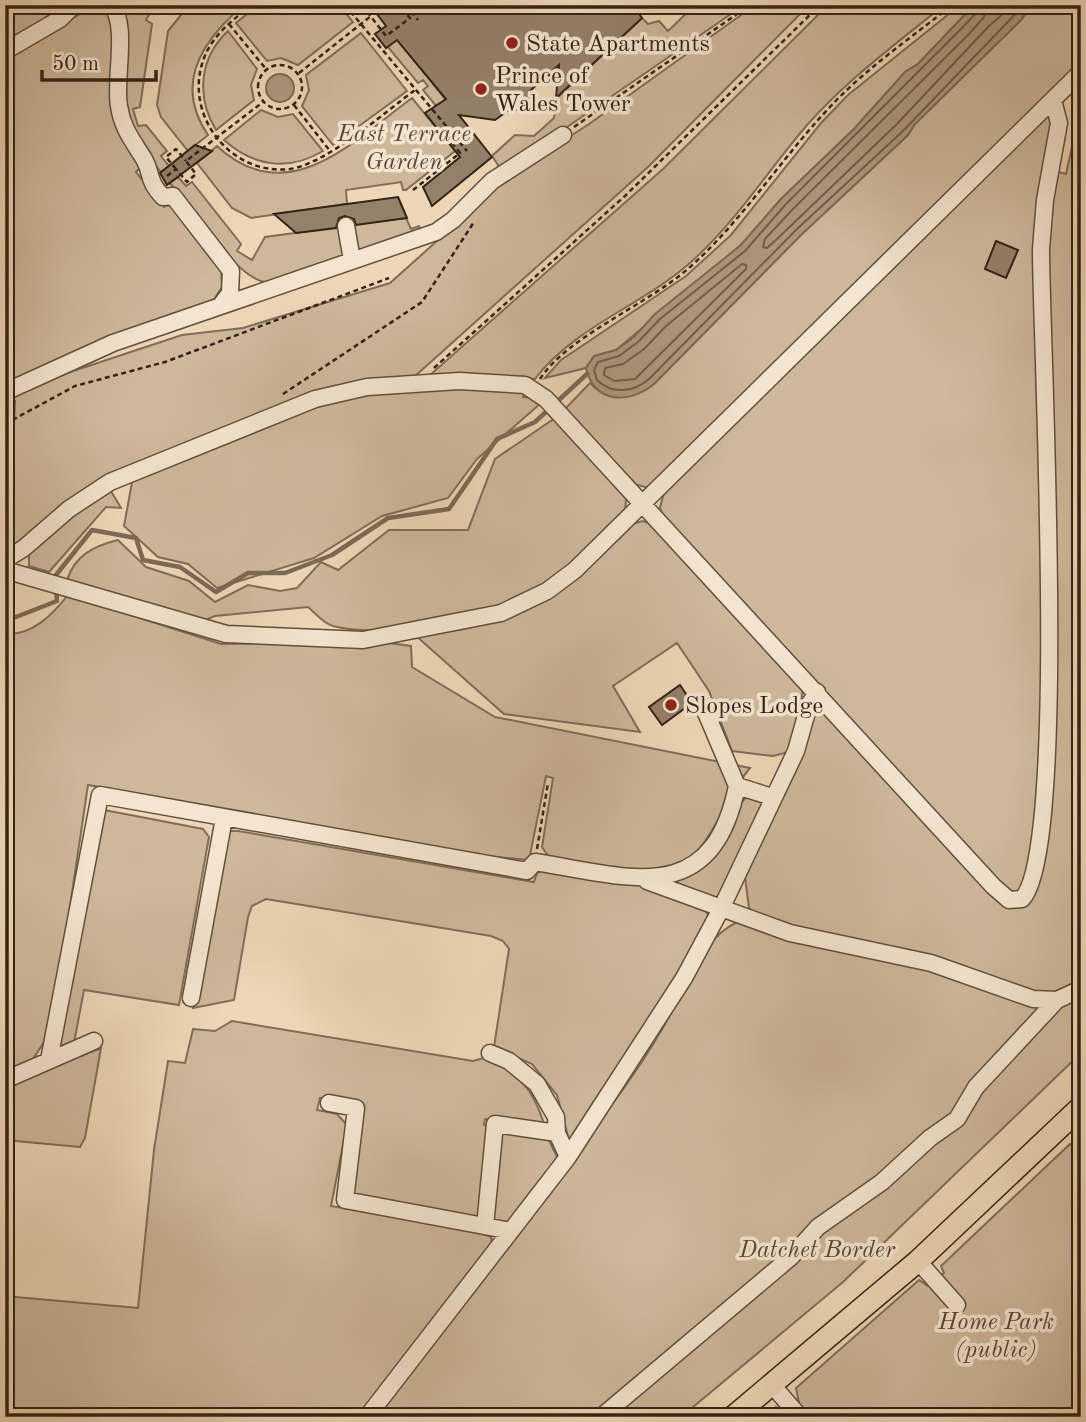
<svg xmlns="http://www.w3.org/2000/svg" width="1086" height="1422" viewBox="0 0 1086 1422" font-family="'Old Standard TT',serif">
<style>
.green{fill:#ceb89c;stroke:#806e59;stroke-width:2}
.water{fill:#ae9a80;stroke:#7c6a56;stroke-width:2}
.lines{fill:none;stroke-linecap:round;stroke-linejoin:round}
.shore{stroke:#705e4b;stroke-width:2}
.stream{stroke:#7c6a56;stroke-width:4.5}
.building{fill:#94816a;stroke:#322316;stroke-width:2}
.minor-casing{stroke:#61503e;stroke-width:19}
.major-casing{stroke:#322316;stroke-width:24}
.path{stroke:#322316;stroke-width:2.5;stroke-dasharray:5 3.5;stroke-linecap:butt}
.minor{stroke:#f4e5d0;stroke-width:16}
.major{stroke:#eed7b7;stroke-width:21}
.poi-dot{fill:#8f2418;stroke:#f4e5d0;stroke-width:2.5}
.labels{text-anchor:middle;stroke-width:7;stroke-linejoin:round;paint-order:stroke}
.poi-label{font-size:24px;fill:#322316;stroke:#f4e5d0;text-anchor:start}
.park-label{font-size:24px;font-style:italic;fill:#594838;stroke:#f4e5d0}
</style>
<rect width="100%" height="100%" fill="#eed7b7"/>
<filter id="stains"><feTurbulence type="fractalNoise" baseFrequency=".00286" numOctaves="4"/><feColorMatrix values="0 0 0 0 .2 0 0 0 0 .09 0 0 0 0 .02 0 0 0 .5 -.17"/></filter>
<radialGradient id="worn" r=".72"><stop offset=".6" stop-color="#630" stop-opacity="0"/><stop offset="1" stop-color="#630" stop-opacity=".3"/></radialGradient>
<!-- green -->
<path class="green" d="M5,5h58l-6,9 -52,31z
M120,5h44l-3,4 -7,-3 -8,14 6,4 -12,83 -7,2 5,17 8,-1 21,26 -6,5 8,10 -8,6 -23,-29 -12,-24z
M189,5h55c-41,34 -71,79 -36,130l-20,16 -27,-34 -4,-12 11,-74z
M258,5h81l14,17 -55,43 -17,-7 -14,3 -31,-38z
M695,5h49l-174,120 -70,43 -8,-12 23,-21 19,1 20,-18 3,-20 85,-80 6,6 11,-3 9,10z
M755,5h54l-160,161 -235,211 -60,8 -232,85 -117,85v-125l9,-6 1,-24 -10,24v-23l38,-20 139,-46 61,-7 147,-45 123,-110 76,-49z
M828,5h116c-47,38 -96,74 -136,119 -40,46 -71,97 -117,138 -48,43 -117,65 -156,117l-105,-4 233,-206z
M960,5h14l-56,59 -13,8 -51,57 -73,70 -40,46 -125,105 -22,6 -8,12 -41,10 16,-18 125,-84 45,-41 90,-112 27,-28z
M1032,5h49v59l-429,425 -21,-6 -67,-73 26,-27c17,18 45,16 64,1l148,-150 106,-99 6,-10 106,-104z
M100,6l13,13 -1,63 30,84 -6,6 28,35 7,-5 50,68 1,17 -9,14 -208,85v-329l75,-43z
M228,31l29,38 -6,16 3,15 -38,30c-20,-33 -17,-72 12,-99z
M361,33l46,58 -74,54 -31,-39 7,-16 -3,-15z
M397,39l82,102 -9,7 -47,-58 5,-4 -5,-6 -5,3 -31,-37z
M412,98l43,53 -49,39h-3l-2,-8 -55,8 1,14 -96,14 -19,-10 -35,-45 20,-17c71,66 136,-5 195,-48z
M261,110l17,7 15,-3 30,37c-35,21 -70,15 -99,-11z
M1047,115l8,7 -15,80 4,541 -17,141 -9,11 -9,-2 -346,-376 -3,-10 4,-14z
M1077,124l4,1v855l-27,12 -15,2 -275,-74 -15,-12 -4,-31 72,-170h10l174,191 21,5 22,-81v-550l11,-101 11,3z
M178,177l8,9 6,-4 49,62 -4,7 15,9 13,-23 75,-10 6,29c-24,8 -53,24 -78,26 -28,2 -80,-77 -98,-99z
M406,218l5,11 8,-3 2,5 -65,22 -4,-28z
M484,384l41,7 -2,6 16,2 2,4 -64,56 -29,39 -66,18 -68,42 -97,30 -29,-24 -30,-7 -34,-31 9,-49 186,-75 59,-12z
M555,418l71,80 -1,16c-26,25 -51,58 -83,75 -49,27 -154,51 -209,37 -9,-2 -18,-13 -25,-19l-93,9 -15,6 -133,-42c8,-25 27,-34 51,-40l28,27 43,14 26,21 33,-17 32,6 17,-3 24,-26 17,8 51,-40h79l27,-71z
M109,488l12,20 -15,-1 -57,65 -20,-6v-14l21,-22z
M643,521l14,5 146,161 -5,47 -9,18 -16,4 -41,-5 -23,-60 -32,-48 -64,43 27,46 -136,-18 -89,-79 48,-6 49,-14 119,-91z
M68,595l153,49 161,-2 29,4 1,21 83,50 255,51c-19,22 -28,49 -45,73 -35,51 -102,26 -154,19l-9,-13 11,-69 -7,-2 -17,84 -42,-4 -399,-71 -27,182 -17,75 -13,20 -26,11v-439c27,2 48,-20 63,-39z
M746,797l16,1 5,9 -45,92 -18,-2 -36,-14 18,-12z
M99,809l104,20 6,8 -30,168 -95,-15 -10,53 -13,8 -4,-4z
M223,831h15l296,51 3,-9 11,-4 96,16 62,26 5,11 -134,212 -8,6 -12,-45 -25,-31 -38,-17 15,-98 -6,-8 -12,-5 -225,-37 -14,7 -4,11 -14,83 -41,8z
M739,921l325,81 17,1v50l-238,229 -162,135h-310c66,-77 125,-158 185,-239 36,-48 75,-95 105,-147 23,-37 36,-91 78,-110z
M232,1021l241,40 14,-4c34,20 46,31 58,70l-60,-8 -1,6 7,3 -10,85 -10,7 -120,-24 10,-91 -41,-7 -3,12 20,4 10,11 -16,81 145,25 15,6 1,9 -64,86 -70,85h-353v-121l133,12 16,-158 14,-89 17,2 8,-34 22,2z
M101,1048l-16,90 -5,9 -75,-7v-55z
M508,1131l39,5 10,21 -42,63 -11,5 -10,-2 -6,-10 12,-78z
M1070,1144l7,7 4,-3v269h-318l13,-10 9,7 14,-11 -3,-15 123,-108 9,6 16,-13 -3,-7z"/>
<!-- water -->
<path class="water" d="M974,5h58l-12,16 -106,104 -6,10 -106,99 -148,150c-26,21 -60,19 -68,-16l8,-12 22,-6 18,-13 21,-23 86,-69 40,-46 73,-70 51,-57 13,-8z
M266 88a14 14 0 1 1 28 0a14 14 0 1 1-28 0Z"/>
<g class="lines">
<!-- shore -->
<path class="shore" d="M978,5l-1,7 -15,16 -176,176 -41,47 -85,68 -22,23 -19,14 -21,6 -4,8 3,10c15,15 37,12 52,-1l148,-150 106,-98 121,-126
M987,5l-3,12 -15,17 -177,176 -27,29 -2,8 4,1 10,-9 119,-114 92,-98 25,-22
M742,264l4,1v4l-111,110 -21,2 -10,-6 1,-7 18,-4 21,-15 22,-23z"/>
<!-- stream -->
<path class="stream" d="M56,581v-6l36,-45 44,8 7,22 37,7 36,25 32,-19h37l47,-18 56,-37 61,-9 48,-70 38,-17 52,-48
M5,618l11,-1 41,-16 -1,-11"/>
</g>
<!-- building -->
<path class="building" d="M370,5h263l9,13 -86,80 3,-33 -28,25v12l-9,8h-13l-14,10 -36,-5 33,42 -60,49 -9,-19 37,-30 -35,-44 21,-14 -49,-59 -11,8 -11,-14 11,-8z
M195,145l17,6 -45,34 -7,-12z
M398,197l9,21 -51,7 -2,-6 -9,-3 -6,2 -3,10 -40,5 -22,-19z
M996,241l22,9 -12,28 -21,-9z
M680,685l12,18 -30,22 -13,-18z"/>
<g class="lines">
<!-- minor casing -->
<g class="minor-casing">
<path id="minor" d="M111,5c18,19 3,75 8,101 3,22 14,35 25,53 9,15 2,20 19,38l10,-1 58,75 -1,22 -9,12
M5,51l55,-32 14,-14
M346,226l6,34
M5,392l108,-49 323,-111 17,-12 39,-39 71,-46
M5,560l19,-12 45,-39 41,-27 205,-83 52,-12 92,-6 66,4 21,14 447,487 16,14 13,-1c47,-48 19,-555 19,-650l4,-49 14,-77 -6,-23
M5,570l221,64 137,6 138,-27 46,-22 28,-21 506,-498
M704,708l33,78 35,11
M647,881l143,52 141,30 102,36 24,1
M191,998l33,-180
M490,1053l19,8 28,23 19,33 1,16 11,24
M49,1060l51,-265 427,76 8,-9c94,15 177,47 202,-76
M5,1080l89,-39
M329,1103l27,5 -11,92 166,31
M485,1226l10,-102 62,9
M918,1261l39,44
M773,1386l27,31
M367,1417l201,-260 116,-179 37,-69 75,-158 13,-46 8,-13
M601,1417l190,-160 27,-30 64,-45 48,-44 27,-19 19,-32 81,-87 24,-11"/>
</g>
<!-- major casing -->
<g class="major-casing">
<path id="major" d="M733,1417l185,-156 163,-154"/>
</g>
<!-- path -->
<path class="path" d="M251,5c-19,16 -40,31 -48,56 -19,55 28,115 87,108 36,-5 94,-56 125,-79
M345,5l122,146
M362,5l24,31 24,-18 -11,-13
M406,5l12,15
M229,24l37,45
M258 87a22 22 0 1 1 44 0a22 22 0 1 1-44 0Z
M299,73l72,-57
M294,105l36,46
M574,127l176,-122
M176,169l-10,-12 10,-8 10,12
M167,176l9,-7 11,13 9,-8 -10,-13 77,-59
M413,190l47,-37 -10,-13 2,-2
M434,368l192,-173 194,-190
M540,379c27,-42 108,-75 149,-111 54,-48 91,-108 140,-160 36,-39 82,-70 123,-103
M283,394l139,-92 52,-80
M5,424l70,-38 90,-24 224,-84
M537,849l11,-66"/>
<!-- minor -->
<use href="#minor" class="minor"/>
<!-- major -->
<use href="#major" class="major"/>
</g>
<!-- markers -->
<g class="poi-dot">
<circle cx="512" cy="43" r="7"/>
<circle cx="481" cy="89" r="7"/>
<circle cx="671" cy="705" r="7"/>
</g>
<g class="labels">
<!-- poi labels -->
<g class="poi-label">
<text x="526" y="51">State Apartments</text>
<text x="495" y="83">Prince of<tspan x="495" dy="28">Wales Tower</tspan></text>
<text x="685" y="713">Slopes Lodge</text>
</g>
<!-- park labels -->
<g class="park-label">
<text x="404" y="141">East Terrace<tspan x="404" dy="28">Garden</tspan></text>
<text x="817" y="1257">Datchet Border</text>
<text x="996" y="1329">Home Park<tspan x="996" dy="28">(public)</tspan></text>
</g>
</g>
<!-- margin -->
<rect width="1086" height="1422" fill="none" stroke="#eed7b7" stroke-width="28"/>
<rect x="7" y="7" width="1072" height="1408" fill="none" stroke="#322316" stroke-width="3.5"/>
<rect x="14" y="14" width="1058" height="1394" fill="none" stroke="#322316" stroke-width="2"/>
<!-- scale -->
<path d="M42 70v10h114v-10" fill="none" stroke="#322316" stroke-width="3.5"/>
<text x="52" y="70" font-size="21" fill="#322316" stroke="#f4e5d0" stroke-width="5" paint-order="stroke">50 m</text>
<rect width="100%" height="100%" filter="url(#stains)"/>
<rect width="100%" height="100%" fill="url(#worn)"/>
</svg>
